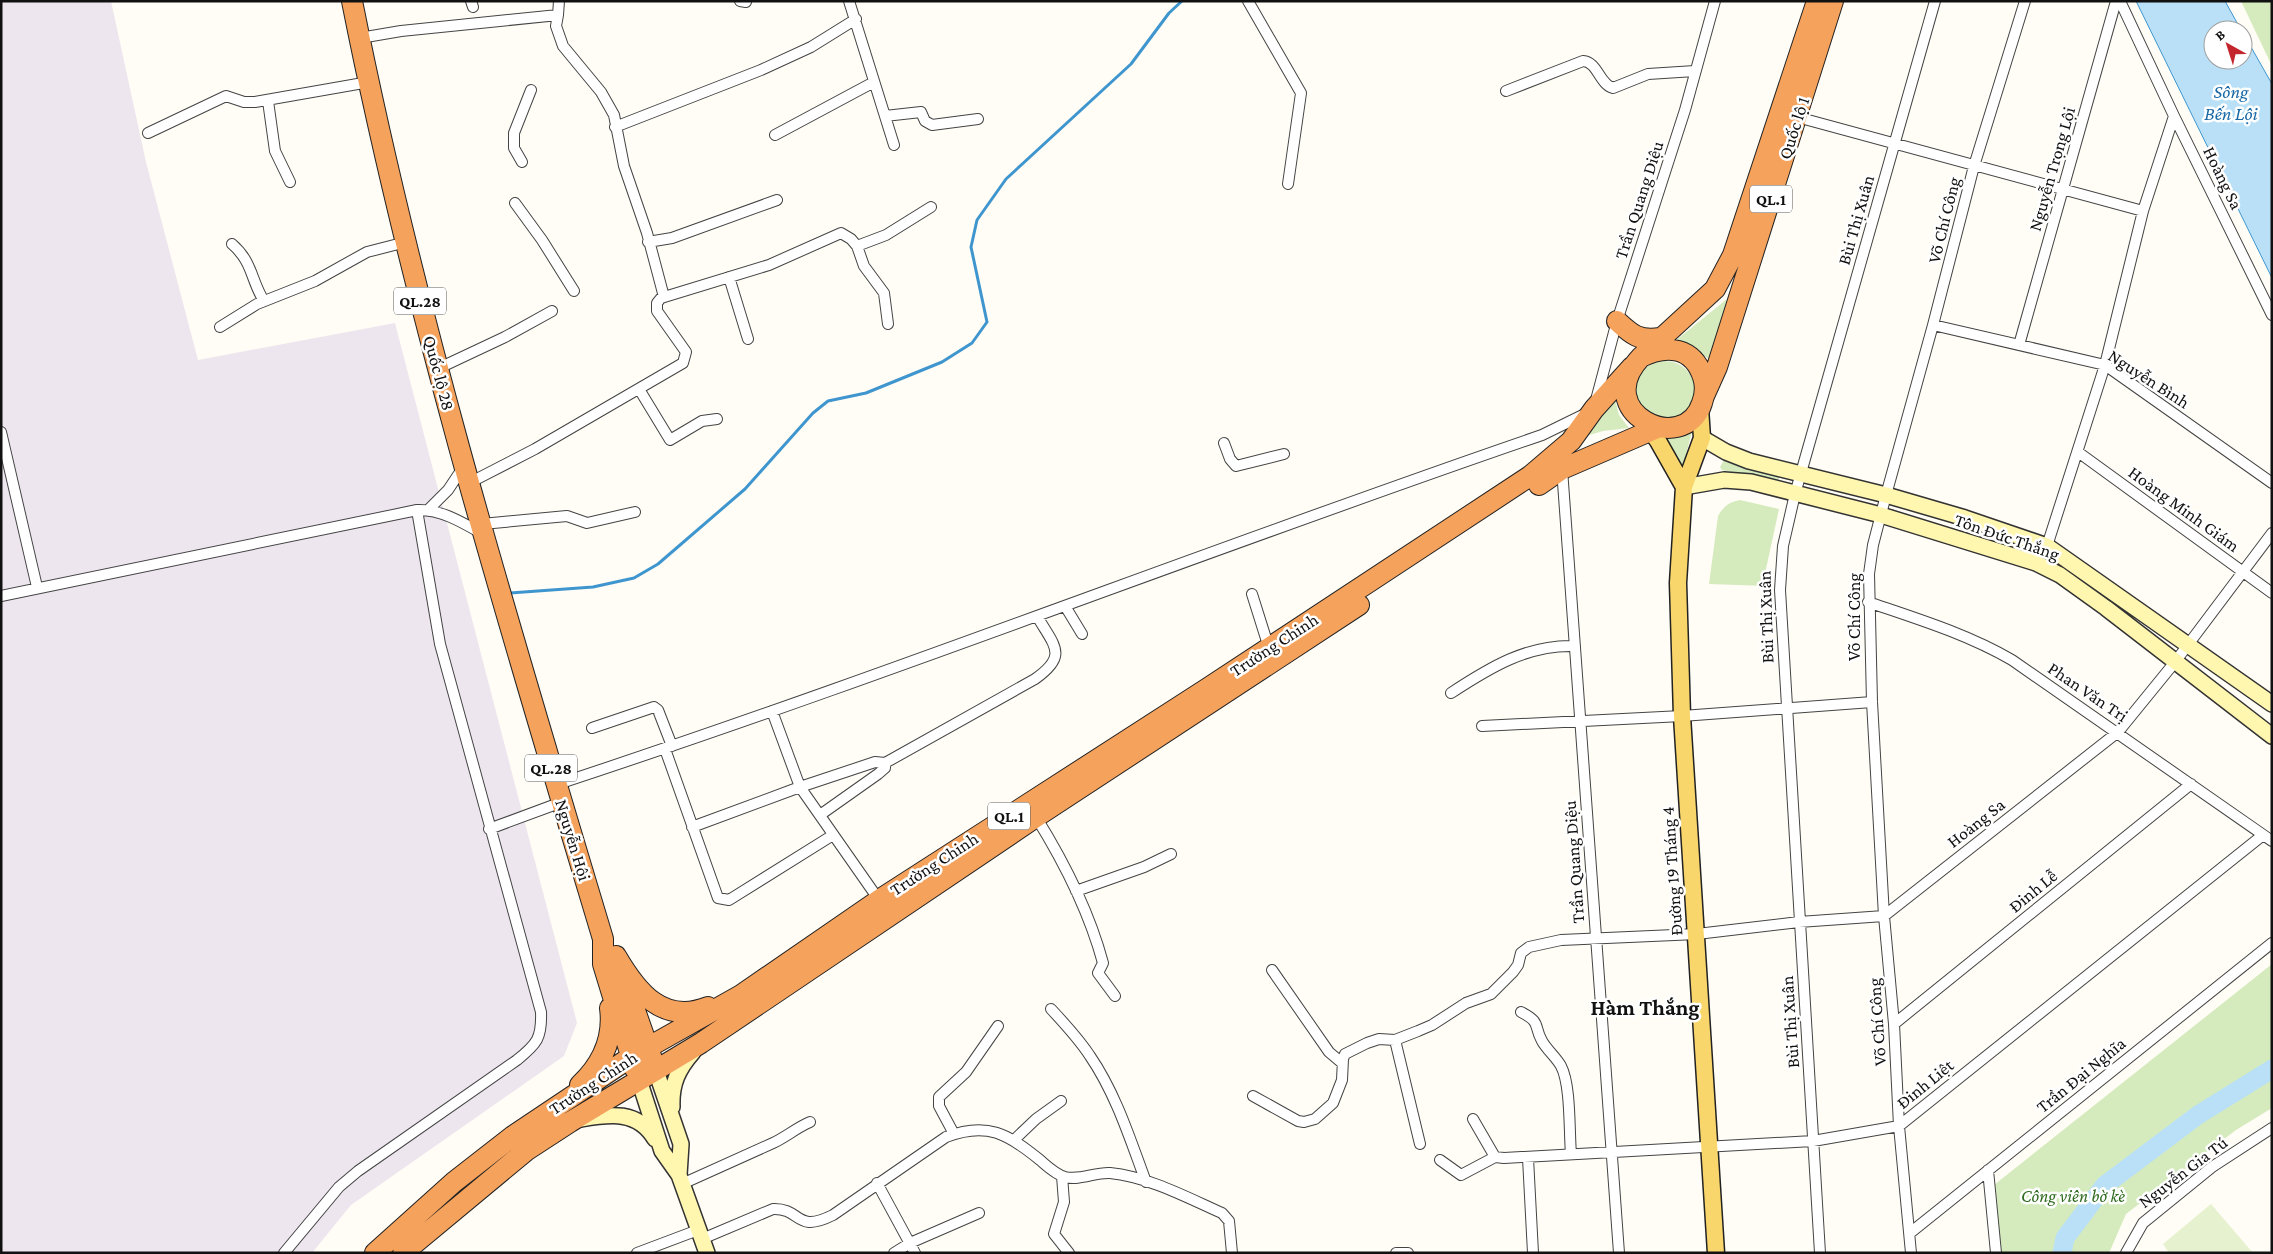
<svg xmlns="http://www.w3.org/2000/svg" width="2273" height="1254" viewBox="0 0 2273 1254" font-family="'Crimson Pro',serif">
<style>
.industrial{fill:#eee6ef}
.green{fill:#d5ebbd}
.pitch{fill:#e6f2cf}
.water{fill:#b9e0f7;stroke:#3f96cf}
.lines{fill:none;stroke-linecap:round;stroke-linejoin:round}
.stream{stroke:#3f96cf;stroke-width:3}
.river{stroke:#b9e0f7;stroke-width:19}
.street-casing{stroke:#444;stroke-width:12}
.secondary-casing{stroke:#333;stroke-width:18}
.primary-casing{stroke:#222;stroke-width:19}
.highway-casing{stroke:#222;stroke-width:22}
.street{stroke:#fff;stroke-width:10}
.secondary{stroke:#fff6b0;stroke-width:15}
.primary{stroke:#f9d66b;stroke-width:16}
.highway{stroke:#f5a25d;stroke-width:20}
.labels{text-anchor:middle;stroke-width:5;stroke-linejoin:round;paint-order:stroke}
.shield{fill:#fff;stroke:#585858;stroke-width:1}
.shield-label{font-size:16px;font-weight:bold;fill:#111}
.street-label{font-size:18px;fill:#111;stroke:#fff}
.park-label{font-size:18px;font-style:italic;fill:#2f6b1f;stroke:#fff}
.water-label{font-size:19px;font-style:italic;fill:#1768a6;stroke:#fff}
.district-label{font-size:22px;font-weight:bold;fill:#111;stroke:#fff}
</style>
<rect width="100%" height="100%" fill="#fffdf5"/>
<!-- industrial -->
<path class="industrial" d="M1,1h110l35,161 52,198 197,-37 182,700 -13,33 -213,149 -39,48h-311z"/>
<!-- green -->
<path class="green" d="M2241,1h31v65z
M1727,299l-17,61 -12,-9 -23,-10z
M1635 391a30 30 0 1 1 60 0a30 30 0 1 1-60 0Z
M1615,400l4,15 10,13 -26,3 -17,5z
M1692,431l-9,35 -19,-28z
M1725,458l54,19 -1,5 -56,-12 -2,-3z
M1740,500l39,9 -13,60 1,17 -58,-2 9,-68c6,-10 11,-14 22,-16z
M2272,964v144l-36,22 -110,84 -17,39h-108l-7,-68z"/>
<!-- pitch -->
<path class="pitch" d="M2211,1204l42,49h-84l-6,-9z"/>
<!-- water -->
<path class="water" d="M2136,1h89l16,29h-28v30h30v-27l29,51v194z"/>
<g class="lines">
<!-- stream -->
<path class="stream" d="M510,593l83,-6 41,-9 24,-14 87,-75 68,-76 15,-12 38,-8 76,-31 30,-19 15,-21 -16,-75 6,-27 29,-41 125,-115 38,-51 13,-12"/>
<!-- river -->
<path class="river" d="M2062,1253l3,-15 40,-53 93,-70 74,-46"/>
<!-- street casing -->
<g class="street-casing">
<path id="street" d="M471,1l2,6
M740,1l6,1
M849,1l45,144
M1248,1l53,92 -13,91
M2120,1l54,115 98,199
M558,15l-2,11 7,20 38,46 13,23 10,51 23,67 17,64
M360,38l41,-7 157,-16 1,-14
M1506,91l77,-30c15,1 16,23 30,27l35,-14 47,-3
M268,101l7,50 15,31
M885,116l36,-4 4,9 7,4 46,-6
M1797,117l346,94
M615,127l146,-57 50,-23 45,-28
M148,133l78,-37 18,6h11l114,-20
M775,135l99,-53
M522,162l-8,-14v-15l17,-43
M515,203l27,37 32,51
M648,242l24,-4 105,-38
M232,244c21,18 19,37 32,57
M857,246l29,-11 45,-28
M729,277l19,62
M1933,325l172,40 167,118
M220,327l37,-23 58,-23 52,-29 39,-10
M2019,345l97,-344
M437,369l68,-32 47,-26
M639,389l31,51 32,-19 15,-2
M1596,400l21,-79 68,-211 30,-109
M1,432l36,155
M1224,443l6,16 6,7 48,-12
M2078,452l194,141
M1562,469l57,784
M469,483l66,-34 148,-86 3,-11 -29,-41v-8l4,-5 108,-33 72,-32 10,6 6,7 7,20 20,27 4,31
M428,510l20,-20 16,-24
M482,524l85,-8 20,7 48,-11
M2047,546l58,-181 38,-154 31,-95
M1252,594l17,54
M1,596l416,-86c23,-1 45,12 64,23
M1868,602c50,17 99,32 144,58l260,181
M1065,606l17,28
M1451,693c38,-25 77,-49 124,-47
M772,711l28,76 79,113
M1482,726l200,-10 190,-14
M592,728l62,-21 4,3 14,36
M665,749l53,149 11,2 104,-65
M555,785c332,-109 657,-237 987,-350l45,-22
M820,815l58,-41 7,-6v-5
M1036,817c28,45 53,94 67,146l-5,10 17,23
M692,827l108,-40 75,-25 10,1 150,-84c34,-24 19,-33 2,-63
M489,829l73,-27
M1076,891l68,-24 27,-13
M1272,970l57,82 13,11
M1051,1009c14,15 28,30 39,47 26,38 40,83 56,126
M1521,1012c21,11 12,13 21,29 5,9 14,16 19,25 10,19 8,65 10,88
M1894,1024l297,-240
M1395,1040l25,104
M1253,1096l45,25 6,1 11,-3 18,-16 9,-23 1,-21 2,-5 22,-11 12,-4 16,1 23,-9 14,-6 34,-22 25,-9 22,-22 5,-7 3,-12 8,-6 32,-7 136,-6 102,-12 85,-6 234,-184 57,-70 97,-129
M1473,1119l22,38 9,1 309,-17 86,-15 364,-291
M954,1134l-15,-28v-9l27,-25 32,-46
M1014,1140l22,-21 25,-18
M1528,1158l5,95
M1440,1160l21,15 34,-18
M1988,1170l8,83
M1062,1176l2,26 -10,32 15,19
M877,1183l38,70
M682,1184l91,-41c13,-6 23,-15 37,-21
M1910,1233l362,-290
M702,1239l71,-30c29,-1 22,25 60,6l113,-78c41,-16 62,-3 94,23 7,6 15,14 25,17 15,4 30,-5 45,-4 39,4 76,24 112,40l7,8 3,32
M284,1253l55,-66 19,-16 159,-111c20,-16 25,-22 24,-48l-101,-368 -23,-134
M637,1253l61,-23
M894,1253l16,-10 69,-30
M1396,1253h12
M1820,1253l-40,-663 3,-44 12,-52 140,-493
M1911,1253l-12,-127 -5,-102 -10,-108 -12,-214 -3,-128 4,-29 13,-50 47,-170 41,-159 51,-165
M2126,1253l17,-30 69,-56 60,-39"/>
</g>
<!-- secondary casing -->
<g class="secondary-casing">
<path id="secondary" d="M1702,438l24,14 23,9 137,34 79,23 82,28 225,158
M1684,487l40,-7 27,2 130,33 155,48 24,12 46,33 166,128
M656,1071l25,73 -2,31
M639,1080l23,71 17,24 28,78
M672,1107c-1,-23 6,-38 21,-55
M581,1119c29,-5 57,-9 74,20"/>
</g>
<!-- primary casing -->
<g class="primary-casing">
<path id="primary" d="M1700,408l2,30 -18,49 -6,96 4,133 34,537
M1645,423l13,18 26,46"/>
</g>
<!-- highway casing -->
<g class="highway-casing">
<path id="highway" d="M352,1c63,318 158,628 251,938v25l32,105
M1617,321c15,14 22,20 43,17
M1641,357c26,-13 52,-10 62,20 3,9 2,18 -1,26 -18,55 -113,9 -61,-46l74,-68 18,-34 84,-254
M1704,396l13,-29 116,-366
M1539,485l23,-16 95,-41
M616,956c21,36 47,69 92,51
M623,976l29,83
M580,1085c22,-21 34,-47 30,-77
M375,1253l79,-71 59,-46 118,-79 110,-62 138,-95 326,-210 325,-214 41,-35 23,-32 38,-42
M403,1253l124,-103 43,-28 131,-79 335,-226 323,-212"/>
</g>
<!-- street -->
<use href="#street" class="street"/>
<!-- secondary -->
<use href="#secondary" class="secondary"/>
<!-- primary -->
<use href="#primary" class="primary"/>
<!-- highway -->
<use href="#highway" class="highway"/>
</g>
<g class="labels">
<!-- shield labels -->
<g class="shield">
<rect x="1750" y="185.5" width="42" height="27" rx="4"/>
<rect x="394" y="287.5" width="52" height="27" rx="4"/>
<rect x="525" y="754.5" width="52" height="27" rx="4"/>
<rect x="988" y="802.5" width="42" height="27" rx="4"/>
</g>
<g class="shield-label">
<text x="1771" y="205">QL.1</text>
<text x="420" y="307">QL.28</text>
<text x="551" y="774">QL.28</text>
<text x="1009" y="822">QL.1</text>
</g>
<!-- street labels -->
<g class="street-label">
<text transform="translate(1794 128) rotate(-72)" y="6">Quốc lộ 1</text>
<text transform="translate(2052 169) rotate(-74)" y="6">Nguyễn Trọng Lội</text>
<text transform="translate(2223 178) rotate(64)" y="6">Hoàng Sa</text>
<text transform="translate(1639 200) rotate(-72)" y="6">Trần Quang Diệu</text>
<text transform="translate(1856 220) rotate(-74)" y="6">Bùi Thị Xuân</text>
<text transform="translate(1944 220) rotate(-76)" y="6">Võ Chí Công</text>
<text transform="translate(439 373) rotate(75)" y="6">Quốc lộ 28</text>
<text transform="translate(2149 379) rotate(33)" y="6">Nguyễn Bình</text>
<text transform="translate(2184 509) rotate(36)" y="6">Hoàng Minh Giám</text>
<text transform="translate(2007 537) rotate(19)" y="6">Tôn Đức Thắng</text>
<text transform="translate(1766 617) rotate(-92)" y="6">Bùi Thị Xuân</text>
<text transform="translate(1854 617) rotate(-90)" y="6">Võ Chí Công</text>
<text transform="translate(1274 645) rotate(-33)" y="6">Trường Chinh</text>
<text transform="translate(2088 692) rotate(34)" y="6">Phan Văn Trị</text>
<text transform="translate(1976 823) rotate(-38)" y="6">Hoàng Sa</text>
<text transform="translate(573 840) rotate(73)" y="6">Nguyễn Hội</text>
<text transform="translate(1574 862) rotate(-94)" y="6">Trần Quang Diệu</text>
<text transform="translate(934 864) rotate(-33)" y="6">Trường Chinh</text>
<text transform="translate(1672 871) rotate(-94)" y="6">Đường 19 Tháng 4</text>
<text transform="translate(2033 891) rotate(-39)" y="6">Đinh Lễ</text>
<text transform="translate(1790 1022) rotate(-94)" y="6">Bùi Thị Xuân</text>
<text transform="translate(1877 1022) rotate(-94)" y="6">Võ Chí Công</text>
<text transform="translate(2081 1075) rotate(-39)" y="6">Trần Đại Nghĩa</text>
<text transform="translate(593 1083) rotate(-33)" y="6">Trường Chinh</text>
<text transform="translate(1925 1084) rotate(-39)" y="6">Đinh Liệt</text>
<text transform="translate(2183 1172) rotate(-37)" y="6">Nguyễn Gia Tú</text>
</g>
<!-- park labels -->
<g class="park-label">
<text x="2073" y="1202">Công viên bờ kè</text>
</g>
<!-- water labels -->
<g class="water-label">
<text x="2231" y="98">Sông<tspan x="2231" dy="22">Bến Lội</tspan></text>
</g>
<!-- district labels -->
<g class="district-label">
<text x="1645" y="1015">Hàm Thắng</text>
</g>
</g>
<!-- border -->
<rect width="2273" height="1254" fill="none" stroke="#111111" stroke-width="5"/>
<!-- north arrow -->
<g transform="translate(2228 45) rotate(321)"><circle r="24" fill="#ffffff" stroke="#a0a0a0"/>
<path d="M0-4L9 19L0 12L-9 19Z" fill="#c4262e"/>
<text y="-8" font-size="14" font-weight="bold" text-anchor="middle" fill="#111111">B</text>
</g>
</svg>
